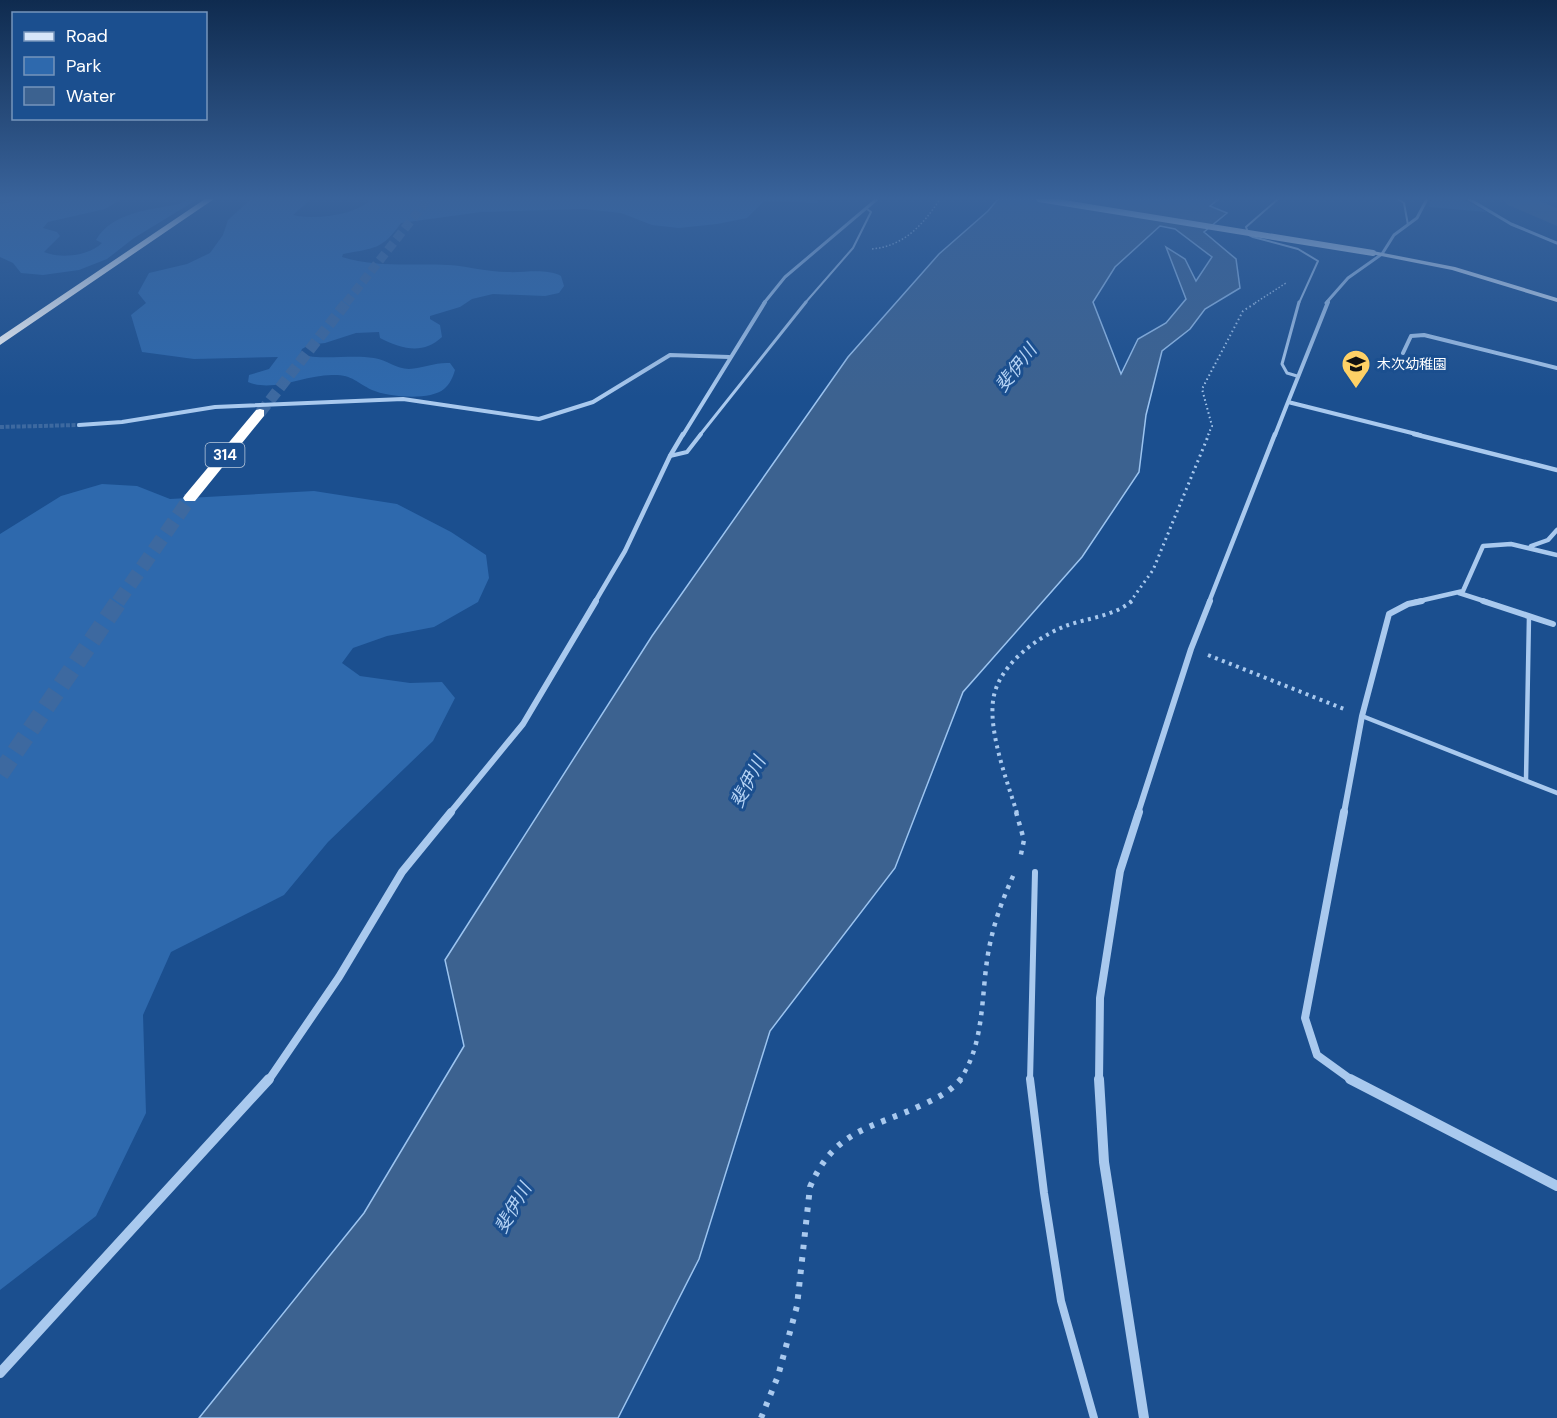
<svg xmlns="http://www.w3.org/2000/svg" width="1557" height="1418" viewBox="0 0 1557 1418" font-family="'DM Sans','Noto Sans JP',sans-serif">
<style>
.green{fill:#2e69ad}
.water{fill:#3c6290;stroke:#9cc4f0;stroke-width:1.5;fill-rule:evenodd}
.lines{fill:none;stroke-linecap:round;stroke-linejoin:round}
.river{fill:#3c6290;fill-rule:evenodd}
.street-tunnel{stroke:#3d69a0;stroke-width:4;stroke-dasharray:4 1.5;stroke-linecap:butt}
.highway-tunnel-far3{stroke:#3d69a0;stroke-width:9;stroke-dasharray:9 4.5;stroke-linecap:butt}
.highway-tunnel-far2{stroke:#3d69a0;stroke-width:11;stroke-dasharray:11 5;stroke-linecap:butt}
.highway-tunnel-far1{stroke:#3d69a0;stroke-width:14;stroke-dasharray:14 7;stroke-linecap:butt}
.highway-tunnel{stroke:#3d69a0;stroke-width:18;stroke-dasharray:18 9;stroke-linecap:butt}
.path-far5{stroke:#a9c9ee;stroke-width:1.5;stroke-dasharray:1.5 2;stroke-linecap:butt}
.path-far4{stroke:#a9c9ee;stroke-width:2;stroke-dasharray:1.5 3;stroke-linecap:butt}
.path-far3{stroke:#a9c9ee;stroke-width:3;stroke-dasharray:2 4;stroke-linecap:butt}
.path-far2{stroke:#a9c9ee;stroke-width:4;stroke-dasharray:3 4.5;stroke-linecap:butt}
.path-far1{stroke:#a9c9ee;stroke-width:4.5;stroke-dasharray:4 6;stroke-linecap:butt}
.path{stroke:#a9c9ee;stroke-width:6;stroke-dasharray:4.5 8;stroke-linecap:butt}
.lane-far5{stroke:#a9c9ee;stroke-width:2}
.lane-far4{stroke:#a9c9ee;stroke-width:3}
.lane-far3{stroke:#a9c9ee;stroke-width:4}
.lane-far2{stroke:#a9c9ee;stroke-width:4.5}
.lane-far1{stroke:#a9c9ee;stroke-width:6}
.lane{stroke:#a9c9ee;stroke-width:8}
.street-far5{stroke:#a9c9ee;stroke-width:3}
.street-far4{stroke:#a9c9ee;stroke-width:4}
.street-far3{stroke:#a9c9ee;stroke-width:4.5}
.street-far2{stroke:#a9c9ee;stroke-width:6}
.street-far1{stroke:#a9c9ee;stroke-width:8}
.street{stroke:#a9c9ee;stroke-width:10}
.secondary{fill:#d6e6fa;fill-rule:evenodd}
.highway{fill:#fff;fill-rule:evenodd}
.secondary-bridge{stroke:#d6e6fa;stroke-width:6}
.labels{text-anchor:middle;stroke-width:6;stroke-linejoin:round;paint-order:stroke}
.far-poi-label{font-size:14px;fill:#fff;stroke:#1b4f8f;text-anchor:start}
.shield{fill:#1b4f8f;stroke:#bbcadd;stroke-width:1.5}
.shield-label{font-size:15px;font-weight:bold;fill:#fff}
.water-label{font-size:18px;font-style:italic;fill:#b5d3f5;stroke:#1b4f8f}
</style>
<rect width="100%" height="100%" fill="#1b4f8f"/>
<!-- green -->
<path class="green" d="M28,199h94l-17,10 -57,13 -5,6 14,4 3,4 -16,16c16,7 45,4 58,-9l-6,-3c16,-28 53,-30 83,-36l9,-5h10l-64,39 -27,21 -28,11 -36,5 -22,-2 -8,-10 -13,-6v-53z
M251,199h60l-18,16c23,5 57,1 77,-14l-7,-2h454l1,4 -54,-2 -17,17 -30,6 -38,4 -27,-3 -31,-12 -37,-4 -103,3 -80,11c-19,27 -27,25 -58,31l-1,3c34,11 71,6 106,8 20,1 39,7 59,7 18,1 38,-4 54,4l3,10 -5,7 -14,3 -52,-2 -21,5 -12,8 -30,9v3l10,6 2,12c-19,18 -40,12 -62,1l-1,-6 -23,1 -31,10 -16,2 -7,4 -2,5c22,7 50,0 74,4 13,2 22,11 35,11 14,-1 27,-7 41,-6l5,7c-2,7 -5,14 -11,19 -14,12 -56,8 -72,1 -15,-7 -19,-15 -38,-15 -28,-1 -60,18 -86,7l1,-7 20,-6 9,-12 -84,2 -52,-7 -11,-37 15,-12 -8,-10 11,-20 38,-9 23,-11 13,-18 5,-15z
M1431,199h31l25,13 -58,-5z
M102,484l35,2 33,13 144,-8 83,13 54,28 35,23 3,23 -11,24 -44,25 -47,9 -34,12 -11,15 18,13 50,7 32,-1 13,16 -22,43 -105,101 -44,53 -113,57 -28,63 3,98 -50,103 -96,74v-756l61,-38z"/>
<!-- water -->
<path class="water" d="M998,199h221l-9,7 17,7 -23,19 32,27 4,29 -35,21 -15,20 -28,22 -16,64 -7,57 -57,85 -119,135 -68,176 -125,163 -71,228 -81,159h-419l165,-205 100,-167 -19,-86 207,-324 196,-279 91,-103 49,-43zM1160,226l15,3 37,28 -16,24 -11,-22 -19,-12 20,52 -20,24 -28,16 -17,35 -28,-72 22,-35z"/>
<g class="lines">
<!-- river -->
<path class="river" d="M1502,199h33l22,9v18l-51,-22z"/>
<!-- street-tunnel -->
<path class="street-tunnel" d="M0,427l79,-2"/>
<!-- highway-tunnel-far3 -->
<path class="highway-tunnel-far3" d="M346,303l82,-104"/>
<!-- highway-tunnel-far2 -->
<path class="highway-tunnel-far2" d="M260,413l87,-111"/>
<!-- highway-tunnel-far1 -->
<path class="highway-tunnel-far1" d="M118,602l72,-104"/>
<!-- highway-tunnel -->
<path class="highway-tunnel" d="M0,774l119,-173"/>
<!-- path-far5 -->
<path class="path-far5" d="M872,249c32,-3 51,-24 68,-50
M1255,303l31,-20"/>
<!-- path-far4 -->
<path class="path-far4" d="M1208,435l4,-9 -10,-37 41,-78 14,-9"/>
<!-- path-far3 -->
<path class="path-far3" d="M1130,602l23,-32 56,-136"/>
<!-- path-far2 -->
<path class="path-far2" d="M1208,655l136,54
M1017,813c-10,-32 -28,-79 -24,-112 4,-34 41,-62 70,-74 22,-9 50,-10 69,-26"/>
<!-- path-far1 -->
<path class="path-far1" d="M1016,812l8,28 -4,19
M959,1081c26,-36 22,-86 29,-127 5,-29 14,-54 26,-80"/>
<!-- path -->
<path class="path" d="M761,1418l17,-42 19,-70 13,-119c25,-58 61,-58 112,-82 15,-7 28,-13 39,-26"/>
<!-- lane-far5 -->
<path class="lane-far5" d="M1278,199l-32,28 3,8 4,2 45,12 20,12 -19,42
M1398,199l6,4 4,22
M805,303l48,-55 18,-36 -4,-3"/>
<!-- lane-far4 -->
<path class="lane-far4" d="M1297,376l-10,-3 -5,-9 17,-62
M700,435l106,-133"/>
<!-- lane-far3 -->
<path class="lane-far3" d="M670,456l17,-4 14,-18"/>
<!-- lane-far2 -->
<path class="lane-far2" d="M1362,716l195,77
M1526,780l3,-164"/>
<!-- lane-far1 -->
<path class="lane-far1" d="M1030,1081l5,-209"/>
<!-- lane -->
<path class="lane" d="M1030,1079l14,114 17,108 33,117"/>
<!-- street-far5 -->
<path class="street-far5" d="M1469,199l42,25 46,19
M764,303l21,-26 92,-78
M1326,303l22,-25 34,-24 12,-19 23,-17 10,-19"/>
<!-- street-far4 -->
<path class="street-far4" d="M1328,302l-40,100 132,33
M1403,353l8,-17 13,-1 133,33
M79,425l43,-3 93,-15 188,-8 136,20 54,-17 77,-47 59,2
M683,435l82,-133
M1275,435l13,-33"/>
<!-- street-far3 -->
<path class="street-far3" d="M1414,434l143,36
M1531,546l17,-6 9,-10
M1459,593l28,9
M595,602l30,-51 45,-95 13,-22
M1209,602l66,-168
M1415,602l48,-11 20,-45 28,-2 46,11"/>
<!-- street-far2 -->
<path class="street-far2" d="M1483,601l70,23
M450,813l73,-89 73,-123
M1138,813l53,-164 19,-48
M1344,813l18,-97 27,-102 19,-10 14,-3"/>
<!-- street-far1 -->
<path class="street-far1" d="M1344,812l-39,206 12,37 36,26
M268,1081l71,-104 63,-105 49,-60
M1099,1081l1,-83 20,-127 19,-59"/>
<!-- street -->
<path class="street" d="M1099,1079l5,83 40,256
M1350,1079l207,107
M0,1373l269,-294"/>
<!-- secondary -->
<path class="secondary" d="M1373,251l82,16 102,31v4l-105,-32 -81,-16z"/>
<!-- highway -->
<path class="highway" d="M205,199h9l-214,146v-8z
M260,409l4,1v6l-69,85h-10l-2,-3 2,-3 71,-85z"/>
<!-- secondary-bridge -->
<path class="secondary-bridge" d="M1039,199l334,54"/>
</g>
<!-- sky -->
<linearGradient id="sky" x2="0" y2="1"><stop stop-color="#0f2b4f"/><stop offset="0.5" stop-color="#39639b"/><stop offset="1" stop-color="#39639b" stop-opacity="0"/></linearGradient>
<rect width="1557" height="397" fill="url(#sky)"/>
<!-- icons -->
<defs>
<g id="school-pin" transform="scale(1.5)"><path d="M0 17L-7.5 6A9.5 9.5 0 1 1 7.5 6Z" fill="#ffd166" stroke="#1b4f8f"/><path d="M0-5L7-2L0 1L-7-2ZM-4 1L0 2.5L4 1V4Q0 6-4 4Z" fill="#111"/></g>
</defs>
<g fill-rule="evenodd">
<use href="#school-pin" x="1356" y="364"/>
</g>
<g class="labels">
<!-- far-poi labels -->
<g class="far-poi-label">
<text x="1377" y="369">木次幼稚園</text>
</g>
<!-- shield labels -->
<rect class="shield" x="205.5" y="443" width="39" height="24" rx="4.5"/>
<g class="shield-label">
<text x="225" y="460">314</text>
</g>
<!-- water labels -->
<g class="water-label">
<text transform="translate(1016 368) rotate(-52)" y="6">斐伊川</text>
<text transform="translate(748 782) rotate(-63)" y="6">斐伊川</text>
<text transform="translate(513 1208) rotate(-60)" y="6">斐伊川</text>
</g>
</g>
<!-- legend -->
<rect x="12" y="12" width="195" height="108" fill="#1b4f8f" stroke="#7695bc" stroke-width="1.5"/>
<rect x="24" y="32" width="30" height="9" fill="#d6e6fa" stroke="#7695bc" stroke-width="1.5"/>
<text x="66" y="42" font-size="18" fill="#ffffff">Road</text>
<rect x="24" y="57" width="30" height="18" fill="#2e69ad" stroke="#7695bc" stroke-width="1.5"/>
<text x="66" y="72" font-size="18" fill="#ffffff">Park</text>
<rect x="24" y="87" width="30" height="18" fill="#3c6290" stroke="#7695bc" stroke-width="1.5"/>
<text x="66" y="102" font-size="18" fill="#ffffff">Water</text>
</svg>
